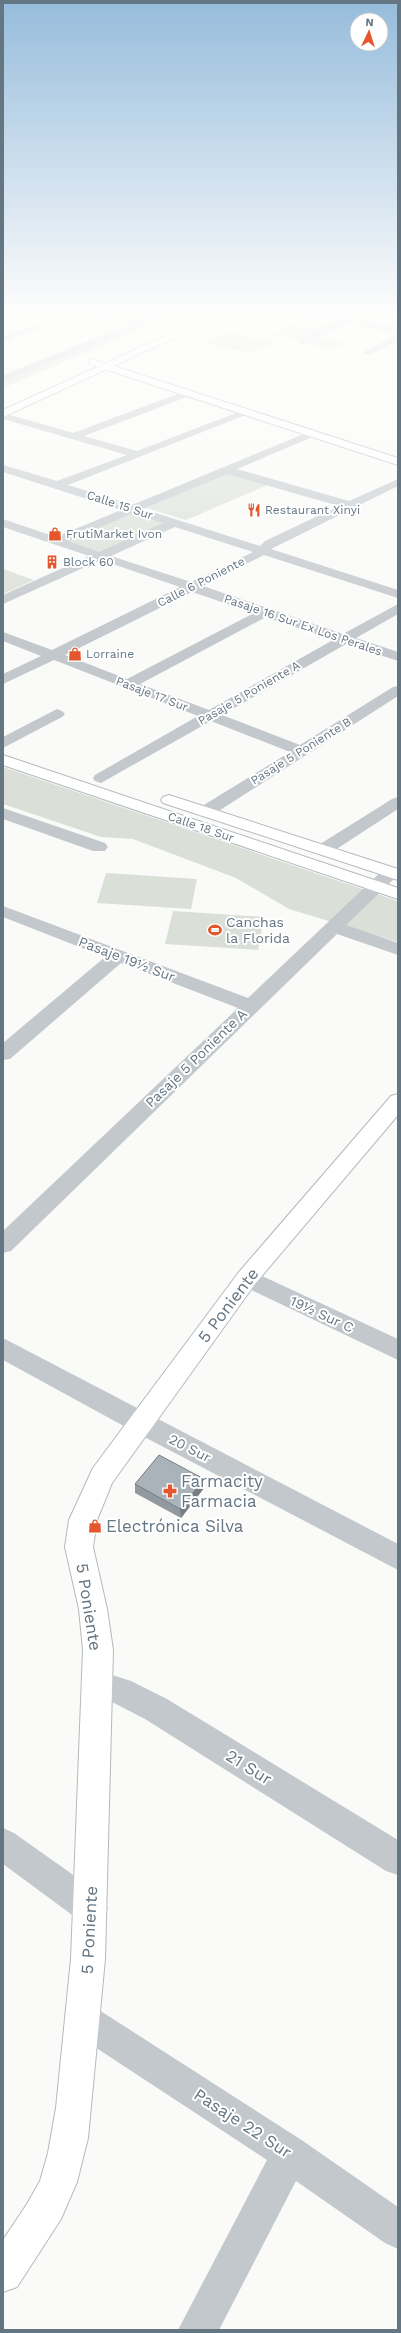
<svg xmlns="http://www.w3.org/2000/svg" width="401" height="2333" viewBox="0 0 401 2333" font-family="'Work Sans',sans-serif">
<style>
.green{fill:#dadfd7}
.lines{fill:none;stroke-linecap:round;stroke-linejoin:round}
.secondary-casing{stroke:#b3babf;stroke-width:2}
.primary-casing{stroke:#b5babe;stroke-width:2}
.street{fill:#c3c8cc;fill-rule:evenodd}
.secondary{fill:#fff;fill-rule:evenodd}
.primary{fill:#fff;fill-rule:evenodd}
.wall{fill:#929a9f}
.shaded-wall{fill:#777d82}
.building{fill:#aab3b9;stroke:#777d82}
.labels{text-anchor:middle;stroke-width:4;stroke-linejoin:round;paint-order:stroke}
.far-street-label{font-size:12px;fill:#657683;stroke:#fff}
.far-poi-label{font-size:12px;fill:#657683;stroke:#fff;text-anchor:start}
.poi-label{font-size:14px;fill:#657683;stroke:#fff;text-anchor:start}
.street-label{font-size:14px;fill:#657683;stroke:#fff}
.near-street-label{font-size:17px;fill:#657683;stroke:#fff}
.near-poi-label{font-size:17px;fill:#657683;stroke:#fff;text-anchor:start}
</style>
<rect width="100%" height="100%" fill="#fafaf8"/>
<!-- green -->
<path class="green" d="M169,313h8l-174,75v-8z
M249,313h32l13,2 -14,6 -34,-7z
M304,319l30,5 -34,16 -30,-6z
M229,333l47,9 -25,11 -47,-10z
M314,337l33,6 -14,6 -33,-6z
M228,472l42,12 -84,36 -40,-12z
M132,512l36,11 -68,30 -36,-11z
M3,569l31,11 -31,14z
M3,767l395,134v41l-109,-33 -53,-31 -103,-39 -32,-2 -98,-33z
M106,873l91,6 -6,30 -94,-6z
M173,911l91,6 -6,33 -93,-6z"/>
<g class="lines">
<!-- secondary casing -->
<g class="secondary-casing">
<path id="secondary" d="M92,359l306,99v7l-309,-101v-4z
M3,755l395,133v11l-395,-134z
M169,795l229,74v11l-235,-77 -2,-3 2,-3z
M398,1094v21l-143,169 -143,199 -15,37 -4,27 14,62 6,41 -8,309 -17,179 -11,44 -16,37 -44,68 -14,5v-52l24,-36 13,-23 8,-28 8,-45 15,-149 12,-309 -4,-41 -14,-62 4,-27 24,-52 146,-196 152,-176z"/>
</g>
<!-- primary casing -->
<g class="primary-casing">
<path id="primary" d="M216,313h12l-225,104v-7z"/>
</g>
<!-- street -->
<path class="street" d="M68,313h12l-77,29v-6z
M84,313h16l39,7 18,-7h12l-166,69v-7l127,-51 -42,-8z
M300,313c14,0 39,6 50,3l4,3 44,8v6l-51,-9 -45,20 -3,-1v-4l38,-17 -33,-6z
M398,334v7l-27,13h-6l-2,-2z
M188,390l4,1v4l-108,41 53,15 107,-41 4,-1 5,3 -185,73 64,20 179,-74 4,1v4l-78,33 112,32 49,-22v7l-127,63 127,41v8l-134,-43 -61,31 140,48 55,-30v10l-42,24 42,14v9l-52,-17 -124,71 78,30 93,-58 5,-1v10l-187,120h-12l-2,-4 2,-4 91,-56 -79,-31 -110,62 -6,-2 -2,-3 2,-3 103,-59 -144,-56 -51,24v-10l38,-18 -38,-15v-9l49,18 128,-63 -79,-27 -98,44v-9l86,-39 -86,-29v-8l53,18 65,-27 -118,-38v-7l54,16 70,-26 -124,-36v-6l70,20zM227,474l112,32 -74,35 -5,5 -117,-37zM133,513l30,10 -64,29 -31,-11zM175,527l78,25 -62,30 -80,-26zM192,592l62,21 -127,66 -62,-24zM266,617l67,23 -124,70 -69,-26z
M57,709l5,2 3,3 -3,3 -59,31v-11z
M398,797v12l-69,45h-12l-3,-4 3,-4 75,-47z
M3,808l102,35 3,4 -3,4h-12l-90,-32z
M390,868l6,1 2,3 -2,5 -50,48 52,18v12l-61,-21 -326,317 -8,2v-22l235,-223 -117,-45 -111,96 -7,1v-17l102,-86 -102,-40v-11l245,92 136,-129z
M247,1269l151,70v21l-159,-76 -4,-6 4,-6z
M3,1338l395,206v26l-267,-140 -128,-70z
M96,1670l35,11 36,18 231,141v35l-12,-4 -241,-152 -31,-16 -29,-9 -4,-10 4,-10z
M3,1828l11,5 89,63 5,12 -5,12 -12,5 -12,-5 -76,-56z
M84,2003l12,5 207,133 95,66v42l-13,-6 -89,-62 -77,149h-41l89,-170 -195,-128 -5,-12 5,-12z"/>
<!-- secondary -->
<use href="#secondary" class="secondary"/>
<!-- primary -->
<use href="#primary" class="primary"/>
</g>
<!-- wall -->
<path class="wall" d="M135,1484l69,4 -23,30 -46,-25z"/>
<!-- shaded-wall -->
<path class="shaded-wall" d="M204,1479v9l-23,30 -1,-9z"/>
<!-- building -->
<path class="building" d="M159,1455l45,24 -24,30 -45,-25z"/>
<!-- sky -->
<linearGradient id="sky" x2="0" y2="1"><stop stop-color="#96bcdc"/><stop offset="0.49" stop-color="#fdfdfc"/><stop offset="1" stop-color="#fdfdfc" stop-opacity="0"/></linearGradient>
<rect width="401" height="639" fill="url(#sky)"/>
<!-- icons -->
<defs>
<g id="restaurant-bare" transform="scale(1.08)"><path d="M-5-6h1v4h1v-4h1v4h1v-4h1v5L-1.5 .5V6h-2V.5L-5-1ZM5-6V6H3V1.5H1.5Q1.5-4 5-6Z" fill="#e4572e" stroke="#fff" stroke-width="2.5" paint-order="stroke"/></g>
<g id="shop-bare" transform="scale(1.08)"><path d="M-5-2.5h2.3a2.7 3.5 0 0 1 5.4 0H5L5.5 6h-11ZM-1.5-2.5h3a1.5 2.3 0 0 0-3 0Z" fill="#e4572e" stroke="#fff" stroke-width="2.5" paint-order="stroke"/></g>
<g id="building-bare" transform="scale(1.08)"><path d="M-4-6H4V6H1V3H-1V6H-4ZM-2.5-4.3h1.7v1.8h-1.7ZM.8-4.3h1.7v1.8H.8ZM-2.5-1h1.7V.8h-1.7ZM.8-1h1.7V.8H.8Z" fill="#e4572e" stroke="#fff" stroke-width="2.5" paint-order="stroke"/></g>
<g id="stadium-bare" transform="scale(1.08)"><path d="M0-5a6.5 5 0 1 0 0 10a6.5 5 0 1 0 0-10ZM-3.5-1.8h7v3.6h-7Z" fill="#e4572e" stroke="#fff" stroke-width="2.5" paint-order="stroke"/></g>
<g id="pharmacy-bare" transform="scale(1.08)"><path d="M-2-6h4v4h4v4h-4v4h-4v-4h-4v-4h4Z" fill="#e4572e" stroke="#fff" stroke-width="2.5" paint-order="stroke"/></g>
</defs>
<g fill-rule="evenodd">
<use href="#restaurant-bare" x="254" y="510"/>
<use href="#shop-bare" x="55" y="534"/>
<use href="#building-bare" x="52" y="562"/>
<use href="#shop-bare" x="75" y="654"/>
<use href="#stadium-bare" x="215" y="930"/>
<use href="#pharmacy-bare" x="170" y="1491"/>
<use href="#shop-bare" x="95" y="1526"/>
</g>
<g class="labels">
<!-- far-street labels -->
<g class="far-street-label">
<text transform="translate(120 505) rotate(18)" y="4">Calle 15 Sur</text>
<text transform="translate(201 582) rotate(-27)" y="4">Calle 6 Poniente</text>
<text transform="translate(303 625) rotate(19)" y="4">Pasaje 16 Sur Ex Los Perales</text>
<text transform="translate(249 693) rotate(-30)" y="4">Pasaje 5 Poniente A</text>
<text transform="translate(152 694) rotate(21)" y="4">Pasaje 17 Sur</text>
<text transform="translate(301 751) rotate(-32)" y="4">Pasaje 5 Poniente B</text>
<text transform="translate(201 827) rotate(19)" y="4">Calle 18 Sur</text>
</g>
<!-- far-poi labels -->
<g class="far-poi-label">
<text x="265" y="514">Restaurant Xinyi</text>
<text x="66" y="538">FrutiMarket Ivon</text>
<text x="63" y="566">Block 60</text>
<text x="86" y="658">Lorraine</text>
</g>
<!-- poi labels -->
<g class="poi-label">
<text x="226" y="927">Canchas<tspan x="226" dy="16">la Florida</tspan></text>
</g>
<!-- street labels -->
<g class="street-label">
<text transform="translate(127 959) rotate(21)" y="5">Pasaje 19½ Sur</text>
<text transform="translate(196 1058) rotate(-44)" y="5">Pasaje 5 Poniente A</text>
<text transform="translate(322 1314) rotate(25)" y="5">19½ Sur C</text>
<text transform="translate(190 1448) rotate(27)" y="5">20 Sur</text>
</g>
<!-- near-street labels -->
<g class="near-street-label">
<text transform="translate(228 1305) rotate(-53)" y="6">5 Poniente</text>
<text transform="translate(89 1607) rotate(81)" y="6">5 Poniente</text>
<text transform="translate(249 1767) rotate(32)" y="6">21 Sur</text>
<text transform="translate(89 1930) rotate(-87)" y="6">5 Poniente</text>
<text transform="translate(243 2123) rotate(33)" y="6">Pasaje 22 Sur</text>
</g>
<!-- near-poi labels -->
<g class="near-poi-label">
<text x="181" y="1487">Farmacity<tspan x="181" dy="20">Farmacia</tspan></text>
<text x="106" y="1532">Electrónica Silva</text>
</g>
</g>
<!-- border -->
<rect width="401" height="2333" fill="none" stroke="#657683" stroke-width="8"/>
<!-- north arrow -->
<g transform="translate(369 32) rotate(4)"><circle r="19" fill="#ffffff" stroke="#c1c8cd"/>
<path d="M0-3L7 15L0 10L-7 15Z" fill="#e4572e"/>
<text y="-6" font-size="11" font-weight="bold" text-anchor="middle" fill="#657683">N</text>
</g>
</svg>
